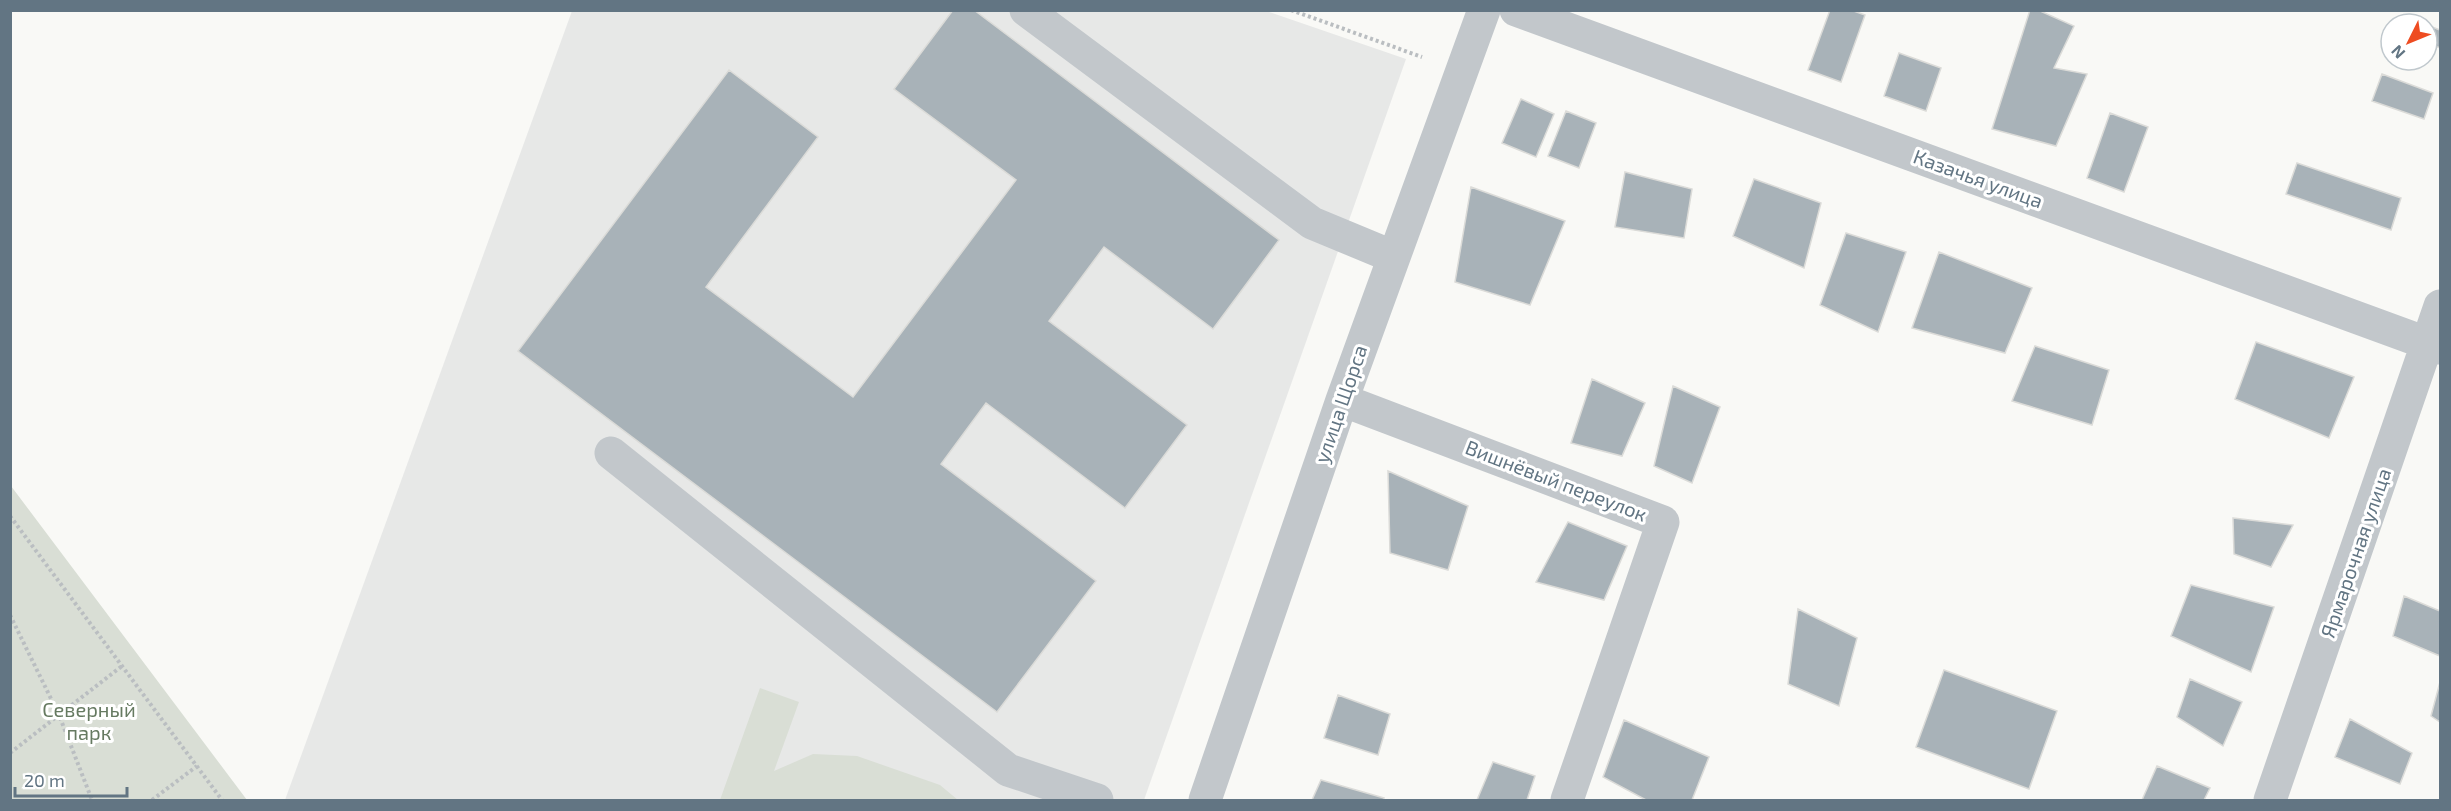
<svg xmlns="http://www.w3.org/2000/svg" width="2451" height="811" viewBox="0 0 2451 811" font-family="'Exo 2',sans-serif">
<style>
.built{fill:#e7e8e7}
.green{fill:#d9ded5}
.building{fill:#a8b2b8;stroke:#dbdbd8;stroke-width:1.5}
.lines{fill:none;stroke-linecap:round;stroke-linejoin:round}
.path{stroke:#babec1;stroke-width:4;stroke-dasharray:3 3;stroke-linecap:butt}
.minor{stroke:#c2c7cb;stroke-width:33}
.labels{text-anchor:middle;stroke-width:6;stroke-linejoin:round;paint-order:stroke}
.street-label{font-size:20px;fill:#627583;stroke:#fff}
.park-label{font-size:20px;fill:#667a61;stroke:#fff}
</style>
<rect width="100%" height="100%" fill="#f9f9f6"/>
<!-- built -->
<path class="built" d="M572,11h694l140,48 -262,741h-859z"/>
<!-- green -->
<path class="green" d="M11,486l236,314h-236z
M760,688l39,14 -25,69 39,-17 44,2 83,29 18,15h-238z"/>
<!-- building -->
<path class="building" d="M953,10h21l305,230 -66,89 -109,-82 -55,74 138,104 -62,83 -139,-105 -45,61 155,117 -99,131 -479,-361 211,-281 89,67 -112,150 147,110 163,-217 -122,-91z
M1830,10h21l14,5 -24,67 -33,-12z
M2030,10h8l36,16 -20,42 33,6 -31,72 -64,-17z
M2427,25l13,5v18l-13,-5z
M1899,53l42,15 -15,43 -42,-15z
M2382,74l51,19 -9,26 -52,-18z
M1521,99l33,15 -18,43 -34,-14z
M1566,111l30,12 -17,45 -31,-12z
M2110,113l38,14 -24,65 -37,-14z
M2297,163l104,35 -10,32 -105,-36z
M1625,172l67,17 -8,49 -69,-11z
M1754,179l67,24 -17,65 -71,-32z
M1471,187l94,34 -35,84 -75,-23z
M1846,233l60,19 -28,80 -58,-27z
M1939,252l93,36 -27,65 -93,-25z
M2256,342l98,35 -25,61 -94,-39z
M2035,346l74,24 -17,55 -80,-24z
M1592,379l53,24 -23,53 -51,-13z
M1673,386l47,21 -28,76 -38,-17z
M1388,471l80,35 -20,64 -58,-17z
M2233,518l60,7 -22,42 -37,-13z
M1568,522l59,24 -23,54 -68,-18z
M2191,585l83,22 -23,65 -80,-36z
M2404,596l36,15v45l-47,-20z
M1798,609l59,29 -18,68 -51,-22z
M1944,670l113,41 -28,78 -113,-42z
M2190,679l52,23 -19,44 -46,-29z
M2440,682v40l-9,-6z
M1338,695l52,19 -12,41 -54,-17z
M2350,719l62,34 -12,31 -65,-27z
M1624,720l85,37 -17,43h-46l-43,-23z
M1493,762l42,14 -8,24h-50z
M2157,766l53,22 -6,12h-62z
M1321,780l63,18 -1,2h-71z"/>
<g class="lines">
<!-- path -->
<path class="path" d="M1291,10l131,47
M10,516l212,284
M10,615l49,100 33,85
M10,753l112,-87
M152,800l45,-34"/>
<!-- minor -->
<path class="minor" d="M1026,10l286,213 82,34
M1516,10l924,338
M1342,400l321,122 -96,278
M611,453l397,317 89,30
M1205,800l137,-400 142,-390
M2270,800l170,-494"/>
</g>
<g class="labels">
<!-- street labels -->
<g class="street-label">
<text transform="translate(1978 179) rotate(20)" y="7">Казачья улица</text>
<text transform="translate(1341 404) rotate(-71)" y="7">улица Щорса</text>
<text transform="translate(1556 481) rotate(21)" y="7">Вишнёвый переулок</text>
<text transform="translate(2356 553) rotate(-71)" y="7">Ярмарочная улица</text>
</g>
<!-- park labels -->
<g class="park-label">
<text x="89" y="717">Северный<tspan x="89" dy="23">парк</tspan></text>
</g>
</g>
<!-- border -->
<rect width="2451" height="811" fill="none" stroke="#627583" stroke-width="24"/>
<!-- north arrow -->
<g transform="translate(2409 42) rotate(227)"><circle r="28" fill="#ffffff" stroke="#c0c8cd" stroke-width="1.5"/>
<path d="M0-4.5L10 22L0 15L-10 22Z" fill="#ee4c21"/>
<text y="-9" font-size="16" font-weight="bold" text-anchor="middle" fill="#627583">N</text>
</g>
<!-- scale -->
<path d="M15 787v9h112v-9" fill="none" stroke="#627583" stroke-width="3"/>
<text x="24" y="787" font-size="18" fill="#627583" stroke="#ffffff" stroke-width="4.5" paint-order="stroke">20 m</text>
</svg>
